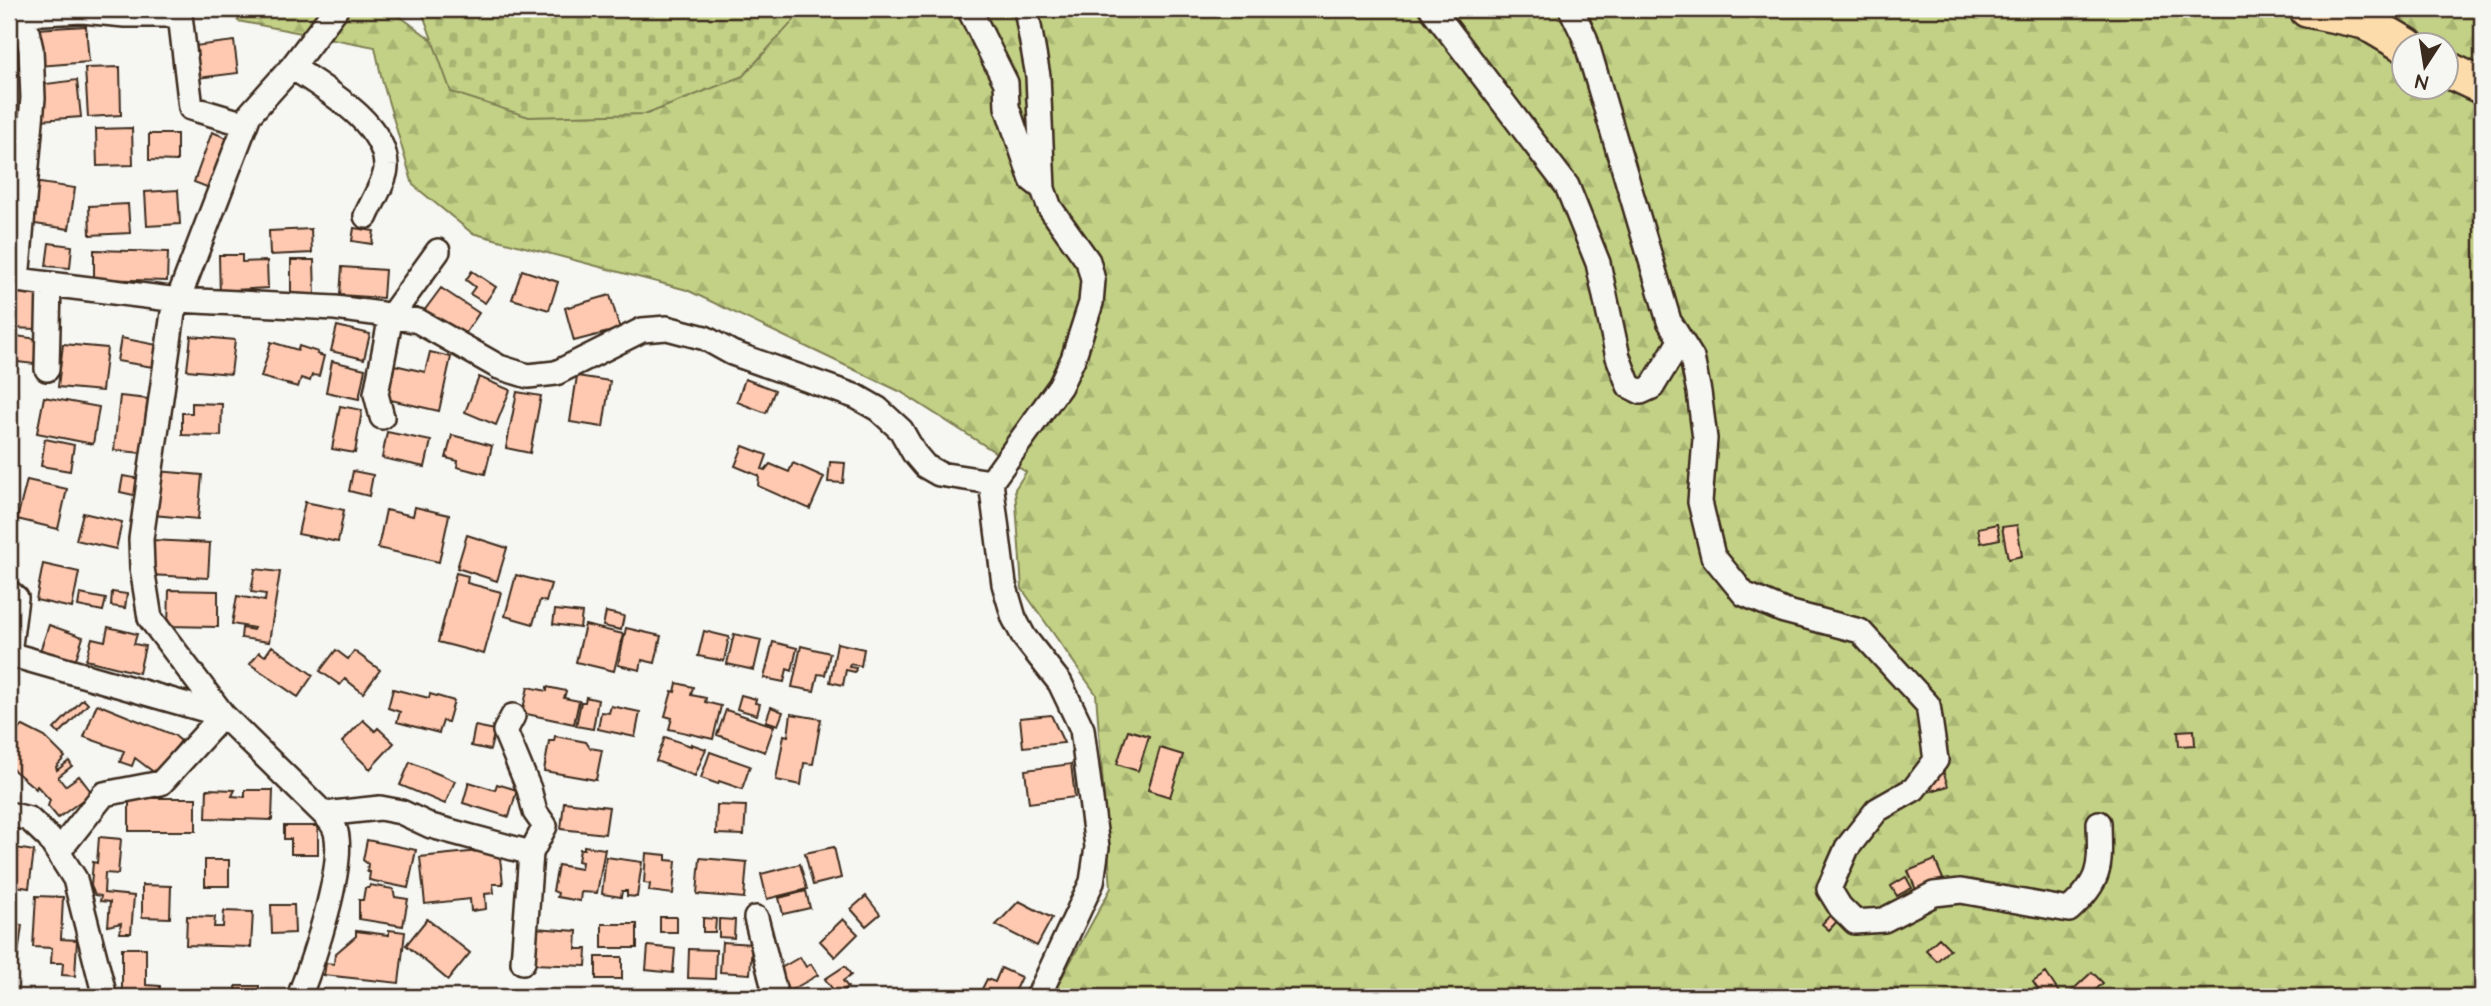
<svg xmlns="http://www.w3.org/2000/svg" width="2491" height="1006" viewBox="0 0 2491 1006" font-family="'Architects Daughter',sans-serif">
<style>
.forest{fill:url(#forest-firs);stroke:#7e7e52;stroke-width:2;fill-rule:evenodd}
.cemetery{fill:url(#cemetery-stones);stroke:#7e7e52;stroke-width:2}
.building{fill:#fec9b0;stroke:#3b2a1e;stroke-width:2}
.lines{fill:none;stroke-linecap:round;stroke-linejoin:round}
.minor-casing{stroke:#3b2a1e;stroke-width:28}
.primary-casing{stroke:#3b2a1e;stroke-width:40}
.minor{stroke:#f6f6f2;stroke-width:23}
.primary{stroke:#fddcac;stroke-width:35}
</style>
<defs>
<pattern id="forest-firs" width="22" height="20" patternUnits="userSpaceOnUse" patternTransform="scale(1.75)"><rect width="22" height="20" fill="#c2d185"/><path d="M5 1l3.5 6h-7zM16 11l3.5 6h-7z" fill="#a8b472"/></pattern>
<pattern id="cemetery-stones" width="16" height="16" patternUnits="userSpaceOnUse" patternTransform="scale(1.75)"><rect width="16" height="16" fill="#c2d185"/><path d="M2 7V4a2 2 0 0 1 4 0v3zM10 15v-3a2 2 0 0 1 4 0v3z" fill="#a8b472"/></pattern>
</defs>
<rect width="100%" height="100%" fill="#f6f6f2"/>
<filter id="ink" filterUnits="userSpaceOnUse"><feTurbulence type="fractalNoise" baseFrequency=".0143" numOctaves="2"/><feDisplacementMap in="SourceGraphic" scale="14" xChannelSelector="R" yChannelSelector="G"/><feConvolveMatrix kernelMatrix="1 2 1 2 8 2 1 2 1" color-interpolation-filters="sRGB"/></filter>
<g filter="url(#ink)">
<!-- forest -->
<path class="forest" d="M233,9h157l96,71 259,-71h1737v988h-1431l60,-109 -15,-194 -74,-105 -7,-100 11,-17 -125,-80 -214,-102 -215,-57 -59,-48 -31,-105 -7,-33 -137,-26zM2404,46h42v42h-42z"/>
<!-- cemetery -->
<path class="cemetery" d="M421,9h383l-61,67 -96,38 -118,3 -78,-25z"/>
<!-- building -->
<path class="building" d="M86,26l3,36 -50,4 -3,-37z
M234,41l4,32 -40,5 -4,-32z
M120,67l1,48 -33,2 -3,-49z
M77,80l4,37 -41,3 -2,-35z
M132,128l1,37 -36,1 -1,-37z
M212,132l18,7 -18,50 -18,-7z
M149,134h28v27l-28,-1z
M33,182l42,6 -6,41 -41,-6z
M178,190l2,34 -33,2 -2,-34z
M128,204l2,29 -40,2 -1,-29z
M354,228l20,3 -2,13 -20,-3z
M311,229l1,24 -42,2 -1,-24z
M49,243l23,3 -2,22 -24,-2z
M94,250l74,2 -1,29 -73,-2z
M219,255h23v7l25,-1 1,27 -33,2v5l-15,1z
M291,260h23l1,37h-24z
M342,267l43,3 -2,28 -43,-3z
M522,270l36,12 -9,28 -37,-11z
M472,271l24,16 -11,16 -15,-9 5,-7 -9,-7z
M441,288l38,25 -16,24 -39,-26z
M9,292l30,1 -1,36 -29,-1z
M610,295l10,34 -46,12 -9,-33z
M337,326l33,8 -6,25 -33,-8z
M9,335l29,4 -4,25 -25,-3z
M191,336l44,4 -4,34 -44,-4z
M121,338l36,7 -4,22 -36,-6z
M271,342l27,8 1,-4 19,6 -1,2 7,2 -5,20 -7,-1 -2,6 -9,-3 -3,9 -37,-10z
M63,344l44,4 -5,43 -44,-4z
M430,352l21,5 -12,54 -57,-13 8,-34 35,8z
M332,361l33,8 -6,30 -33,-7z
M577,376l33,5 -7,46 -33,-5z
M479,377l31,13 -14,35 -31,-13z
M745,379l30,11 -9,23 -29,-11z
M517,392l24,4 -11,57 -24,-5z
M120,396l28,3 -7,54 -27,-3z
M44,397l55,10 -6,37 -56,-11z
M192,403l30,1 -1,32 -39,-1v-22h10z
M340,406l22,4 -7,43 -23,-4z
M387,432l44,9 -6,26 -43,-9z
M452,435l40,11 -7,28 -28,-7 1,-6 -12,-3z
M45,439l29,6 -4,26 -29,-5z
M743,446l24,9 -5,14 3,1 5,-6 19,8 4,-9 31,14 -14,32 -52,-23 1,-10 -24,-10z
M830,462l15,1 -2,20 -15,-1z
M157,471l45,4 -4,44 -45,-4z
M353,471l20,4 -4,21 -20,-5z
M123,476l18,3 -3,17 -18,-4z
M27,480l40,9 -9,40 -41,-10z
M305,502l39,8 -6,32 -40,-8z
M415,507l34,8 -10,47 -61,-14 8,-38 27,6z
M83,513l39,9 -6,27 -40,-9z
M1997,524l3,15 -19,4 -3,-15z
M2017,525l5,31 -14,3 -6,-32z
M467,535l40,13 -10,33 -40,-13z
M151,540l59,3 -2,35 -59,-3z
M43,564l36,8 -7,36 -36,-8z
M255,569l25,3 -11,70 -28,-4 1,-10 11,2 1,-2 -22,-4 5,-28 28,5 1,-7 -15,-2z
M456,573l12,3 -1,7 34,9 -17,62 -46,-12z
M516,575l35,9 -5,18 -6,-2 -7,24 -28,-8z
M169,590l49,1v36l-50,-1z
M112,592l15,2 -2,14 -14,-2z
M80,594l26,5 -3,12 -25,-5z
M555,610l27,3 -2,15 -27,-4z
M606,612l18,4 -3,14 -18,-4z
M49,625l34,12 -8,25 -35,-11z
M585,625l38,9 -9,37 -38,-9z
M108,627l29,7 -3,10 11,2 -6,27 -53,-13 6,-22 13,3z
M626,628l35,8 -6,27 -13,-3 -2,10 -22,-5z
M704,631l25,6 -5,24 -26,-5z
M734,634l27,6 -7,30 -27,-6z
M773,642l24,6 -5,23 -5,-2 -3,13 -20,-4z
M837,643l27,6 -3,17 -11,-2 -1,3 7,1 -1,4 -9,-2 -3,15 -13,-3z
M272,646l41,29 -15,22 -48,-33 9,-12 6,4z
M801,646l29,7 -5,22 -7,-1 -4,17 -22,-4z
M336,650l12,9 6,-8 26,19 -17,23 -18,-14 -5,6 -20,-14z
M677,683l16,4 -2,8 15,3 -1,4 16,4 -8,33 -44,-10 3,-11 -7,-2 7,-25 3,1z
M528,687l19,4v-4l19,4 -2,7 15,3 -5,23 -52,-11z
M393,689l36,9 1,-4 24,7 -6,21 -5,-1 -4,12 -42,-11 3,-10 -12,-4z
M741,695l15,4 -1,4 5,1 -3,11 -20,-6z
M586,697l12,3 -5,29 -17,-3 5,-24h4z
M83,699l5,5 -29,30 -5,-5z
M97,704l77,31 7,6 -26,32 -20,-15 -3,8 -12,-4 4,-11 -40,-14z
M611,706l29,6 -5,25 -37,-8 3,-17 8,1z
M771,707l12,5 -5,13 -12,-4z
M726,710l48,16 -9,26 -48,-17z
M791,714l30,5 -8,45 -9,-1 -3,22 -25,-5 8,-45 4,1z
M1051,715l13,28 -41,4 -3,-29z
M363,720l12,11 3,-3 16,15 -24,26 -28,-27z
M23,726l22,11 20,20 -9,10 1,3 12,-9 3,5 -14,11 7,9 14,-10 13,17 -34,25 -10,-12 2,-6 -13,-14 -1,3 -27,-23v-33l2,2z
M475,726l20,4 -5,20 -19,-4z
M1128,730l21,6 -11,35 -21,-7z
M2194,730l1,15 -16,1 -1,-15z
M555,736l31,6 4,6 12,2 -6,30 -52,-9 5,-30h5z
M665,737l26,9v-2l15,5 -11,27 -39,-15z
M1160,748l23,7 -13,42 -22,-7z
M710,752l40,14 -8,23 -23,-8 -1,3 -17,-6z
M410,762l45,19 -10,23 -45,-19z
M1071,764l4,33 -46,6 -4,-33z
M1942,768l6,18 -20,6 -5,-17z
M469,782l26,8 2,-6 20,6 -8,27 -46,-14z
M207,789l28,1 -3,6 13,1v-7h28l-1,30 -66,-2z
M129,798h67v33h-67z
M564,802l45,5 -4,27 -44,-5z
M717,805l29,1 -2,29 -28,-1z
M284,826h34v28h-27v-15h-7z
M99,837l22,2 -3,35 -13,-1 -1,20 30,3 -3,37h-11l1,-10 -13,3 2,-24 -10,-1 1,-5 -6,-1 -4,-9 2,-24 4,1z
M367,840l49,10 -8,38 -39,-8 1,-8h-3l1,-8 -5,-4z
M584,846l21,3 -8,44 -16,-1 -1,9 -23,-4 1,-4 -5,-2 5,-26 23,4 1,-7 -4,-1 2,-12h4z
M10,847l24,4 -5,37 -20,-3z
M834,847l7,31 -28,7 -8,-32z
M499,849l4,35h-10l1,9 -9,1 1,15 -15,2 -1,-12 -45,5 -5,-47z
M646,853l20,2v5l10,1 -3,33 -24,-3 1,-7 -6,-1z
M606,857l36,5 -5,35 -10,-1v-5h-5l-1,6 -19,-3z
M700,858l47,4 -3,36 -47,-4z
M205,860h24v26h-24z
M1935,860l8,19 -27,11 -8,-19z
M800,864l7,25 -40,10 -6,-25z
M1906,877l6,11 -15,8 -6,-10z
M142,885l29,1 -1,32 -28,-1z
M370,885l23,4 2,8 13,2 -5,27 -44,-7v-19h4l2,-12h4z
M806,891l4,17 -27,6 -4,-16z
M36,896l27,1 -2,42 16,1 -2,36 -13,-1 1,-12h-12l1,-15 -19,-1z
M866,896l14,18 -14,12 -15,-17z
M1019,901l33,17 -15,28 -41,-21z
M271,905h23l1,28 -23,1z
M224,911l29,1 -2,35 -65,-2 1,-29 28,1 -1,10h9z
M1834,911l7,6 -12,13 -7,-6z
M660,917h17v15h-17z
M703,918l13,1 -1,13h-12z
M427,919l43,34 -22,27 -42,-35z
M719,919l16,1 -1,18 -15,-1z
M843,919l15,15 -23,23 -15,-16z
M9,923l13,2 -5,38 -8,-1z
M602,924h35v24h-35z
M534,928l43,3 -1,18h11l-1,17 -53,-2z
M389,930l16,2 -6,51 -75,-8 2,-12 8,1 1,-10 21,-18v-5l33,4z
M1939,938l11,11 -13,12 -11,-11z
M722,942l30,2 -2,30 -30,-2z
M648,946l27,3 -2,24 -27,-3z
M122,948h24v37l14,1v11h-26l-12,-5z
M689,949l27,1 -1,29 -27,-1z
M596,957h26v22h-26z
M800,957l6,10 5,-3 7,11 -32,18 -12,-21z
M845,966l6,9 -8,6 5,6 -11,8 -12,-16z
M1001,968l20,9 -6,13 6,2 -2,5h-41l9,-18 8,3z
M2092,972l11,11 -15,14h-23z
M2046,973l16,24h-19l-10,-15z
M236,986h23v11h-22z
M341,991l40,4v2h-41z"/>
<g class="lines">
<!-- minor casing -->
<g class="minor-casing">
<path id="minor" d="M969,9l37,74 1,24 25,73 9,7
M1026,9l12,67 5,113 7,19 38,53 5,19 -2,23 -18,56 -13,27 -69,96 13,102 10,34 10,19 36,46 22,46 15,118 -5,35 -54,115
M1432,9l135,177 31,77 20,94 11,29 12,6 11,-5 28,-46
M1571,9l14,29 84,283 23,37 7,34 6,47 -5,63 13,54 31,38 40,17 76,20 68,74 8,55 -22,29 -37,21 -30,38 -18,41 11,18 15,15 29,-2 50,-26 27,-3 108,19c34,-31 31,-44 30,-87
M23,14l59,-3 43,4h55l11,93 54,16
M292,67c32,22 93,55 94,99 1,12 -15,38 -20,50
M9,279l169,21 157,8 46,6 37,7 81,46 29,9 28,-3 86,-43 25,-2 38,10 27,15 125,44 21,12 23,21 13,23 11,13 14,8 52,8
M17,280l16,-182 -2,-49 -9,-40
M47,369l2,-85
M382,417l-6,-23 15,-78 47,-65
M9,592l7,6 -7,55
M9,654l214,61 -62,68 -57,11 -46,58
M513,716l-8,15 24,58 6,23 10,14 -14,27
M9,814l20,5 20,19 26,41 30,118
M324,814l56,-6 21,4 30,14 100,27 -8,109
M756,918l20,79
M299,997c14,-36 46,-129 37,-165 -2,-7 -7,-13 -12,-18l-101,-99 -73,-97 -8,-50 -1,-29 32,-226 76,-198 43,-48 44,-58"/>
</g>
<!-- primary casing -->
<g class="primary-casing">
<path id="primary" d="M2307,9l58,12 42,25
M2446,69l36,17"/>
</g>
<!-- minor -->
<use href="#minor" class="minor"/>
<!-- primary -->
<use href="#primary" class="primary"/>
</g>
</g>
<!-- margin -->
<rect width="2491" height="1006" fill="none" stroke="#f6f6f2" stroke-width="35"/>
<rect x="18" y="18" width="2456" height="971" fill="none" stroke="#3b2a1e" stroke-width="2.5" filter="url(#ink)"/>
<!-- north arrow -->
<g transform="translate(2425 66) rotate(192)"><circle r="33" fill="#f6f6f2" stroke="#aba49d" stroke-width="2"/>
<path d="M0-5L12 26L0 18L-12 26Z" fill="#3b2a1e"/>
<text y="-10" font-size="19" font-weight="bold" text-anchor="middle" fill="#3b2a1e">N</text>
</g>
</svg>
